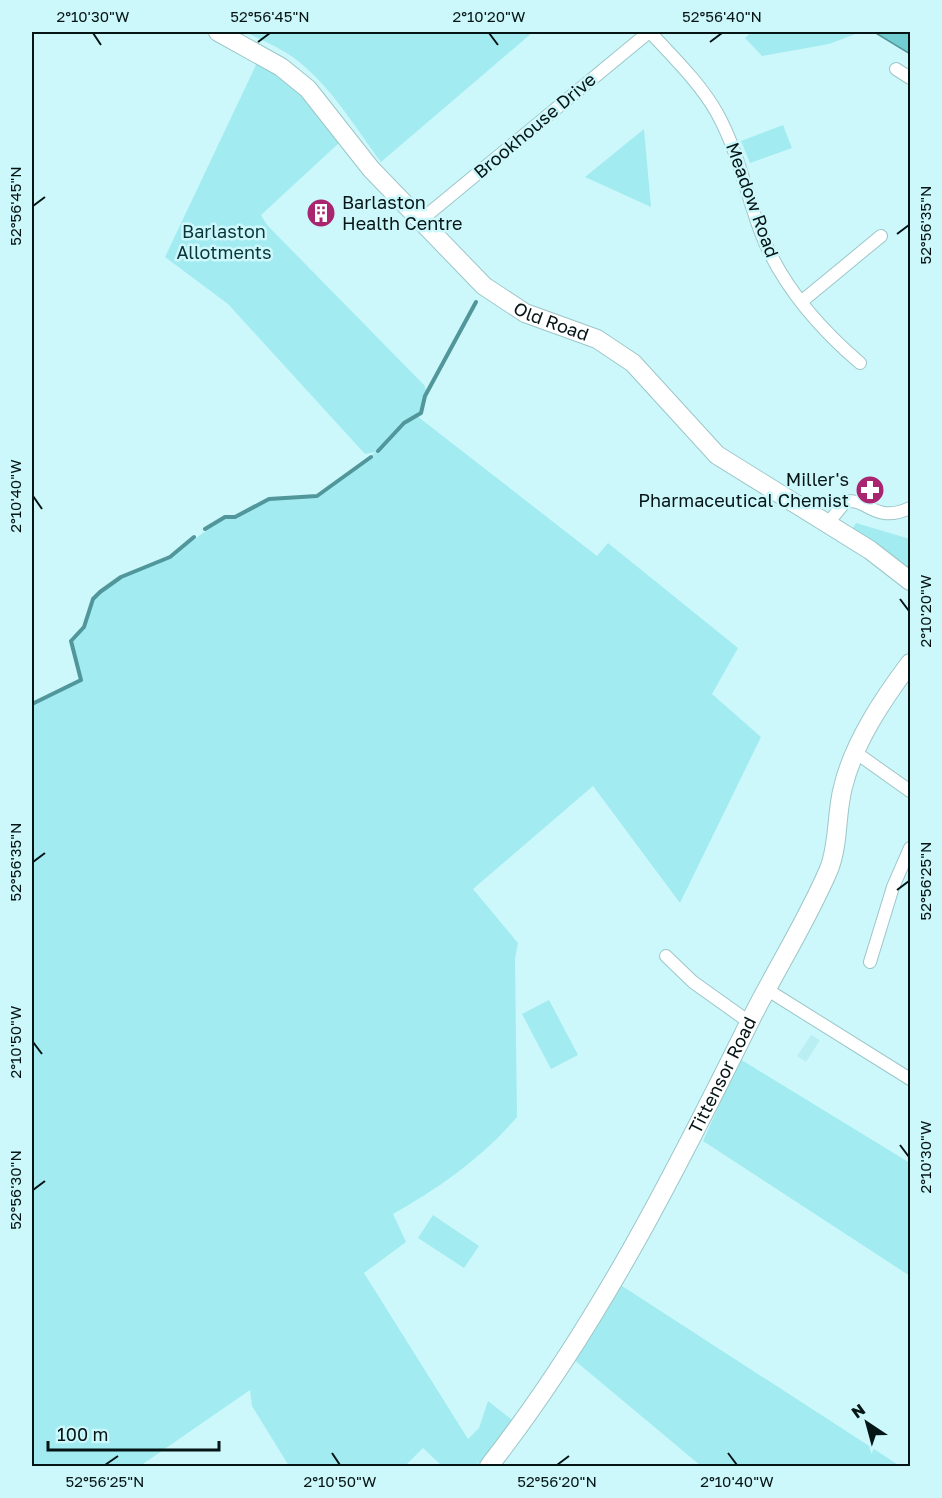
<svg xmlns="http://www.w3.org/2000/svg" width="942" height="1498" viewBox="0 0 942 1498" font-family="'Golos Text',sans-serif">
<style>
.built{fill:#b9eef2}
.green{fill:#a2ebf0}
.water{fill:#72cdd3;stroke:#51969a;stroke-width:1.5}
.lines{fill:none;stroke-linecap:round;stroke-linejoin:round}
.stream{stroke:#51969a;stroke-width:4}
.street-casing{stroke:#9cc6c8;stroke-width:14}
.secondary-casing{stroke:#9cc6c8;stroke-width:20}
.street{stroke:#fff;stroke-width:12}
.secondary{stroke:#fff;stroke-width:18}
.ticks{fill:none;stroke:#051516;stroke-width:2}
.labels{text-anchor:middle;stroke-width:5;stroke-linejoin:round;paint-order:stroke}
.street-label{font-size:18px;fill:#051516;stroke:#cdf8fb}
.poi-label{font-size:18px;fill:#051516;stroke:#cdf8fb;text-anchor:start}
.park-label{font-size:18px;fill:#073538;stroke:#cdf8fb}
.neatline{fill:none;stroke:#051516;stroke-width:2}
.ticks-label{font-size:15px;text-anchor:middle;fill:#051516}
</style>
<rect width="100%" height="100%" fill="#cdf8fb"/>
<!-- built -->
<path class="built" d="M811,1035l9,5 -14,22 -9,-6z"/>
<!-- green -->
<path class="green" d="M245,32h288l-152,130c-24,-32 -46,-69 -76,-95 -17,-16 -39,-25 -60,-35z
M751,32h110l-32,12 -67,12 -17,-18z
M257,63c41,22 54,44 82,80l-78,72 6,10 157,160 4,9 -3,3 -4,16 -4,3 180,140 11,-13 130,105 -26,46 49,43 -81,166 -87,-117 -120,103 45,54 -3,16 2,158c-35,41 -78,71 -124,97l13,28 -42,31 104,166 11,-11 9,-27 28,22 -40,43h-34l-19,-18 -18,18h-116l-37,-60 -2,-16 -110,76h-108v-762l49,-24 -10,-39 13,-14 9,-28 7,-7 21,-15 49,-20 55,-40h10l34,-18 48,-3 59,-44 -11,2 -137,-150 -63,-47z
M783,125l9,23 -42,15 -9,-22z
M644,129l7,78 -66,-30z
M856,523l54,16v37l-59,-45z
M549,1000l29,55 -27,14 -29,-55z
M740,1059l170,104v113l-207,-135z
M433,1215l46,31 -15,22 -46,-30z
M619,1284l281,182h-199l-128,-107z"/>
<!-- water -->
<path class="water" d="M874,32h36v22z"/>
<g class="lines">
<!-- stream -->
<path class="stream" d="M378,451l26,-28 17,-10 4,-17 51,-94
M205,529l20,-12h10l34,-18 48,-3 54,-39
M32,704l49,-24 -10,-39 13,-14 9,-28 7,-7 21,-15 49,-20 24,-20"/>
<!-- street casing -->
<g class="street-casing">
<path id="street" d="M650,32c23,25 50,51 67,81 21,38 29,80 44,120 20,51 58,95 99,130
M896,69l14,9
M421,220l228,-188
M801,302l80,-66
M828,523l18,-22c23,-2 29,23 64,7
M855,752l55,39
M666,956l27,26 56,40
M870,962l23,-75 17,-39
M766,989l144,90"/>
</g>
<!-- secondary casing -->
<g class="secondary-casing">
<g id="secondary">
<path id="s1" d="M218,32l63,35 27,22 63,80 113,117 41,27 72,26 36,24 84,92 153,95 40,31"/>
<path id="s2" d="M489,1466c106,-135 186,-293 262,-447 25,-50 56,-98 78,-150 10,-25 7,-56 14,-82 11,-45 40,-88 67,-124"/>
</g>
</g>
<!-- street -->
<use href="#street" class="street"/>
<!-- secondary -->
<use href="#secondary" class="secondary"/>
</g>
<!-- ticks -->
<path class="ticks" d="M93,33l8,12M489,33l9,12M258,42l12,-9M710,42l12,-9M33,206l12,-9M897,234l12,-9M33,496l9,13M900,599l9,12M33,862l12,-9M897,890l12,-9M33,1042l9,12M900,1145l9,12M33,1190l12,-9M332,1453l8,12M728,1453l9,12M105,1465l13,-9M557,1465l12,-9"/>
<!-- icons -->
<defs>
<g id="building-disc" transform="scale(1.5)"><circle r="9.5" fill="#a92570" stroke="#cdf8fb"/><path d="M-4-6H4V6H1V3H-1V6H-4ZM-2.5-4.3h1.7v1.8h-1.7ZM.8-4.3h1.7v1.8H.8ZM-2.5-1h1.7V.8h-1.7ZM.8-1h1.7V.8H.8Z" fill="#fff"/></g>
<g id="pharmacy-disc" transform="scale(1.5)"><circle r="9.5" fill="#a92570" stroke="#cdf8fb"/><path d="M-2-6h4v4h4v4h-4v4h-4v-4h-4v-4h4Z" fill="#fff"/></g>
</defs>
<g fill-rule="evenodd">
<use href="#building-disc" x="321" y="213"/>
<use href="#pharmacy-disc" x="870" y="490"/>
</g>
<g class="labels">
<!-- street labels -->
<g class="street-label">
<text transform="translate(535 126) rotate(-40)" y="6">Brookhouse Drive</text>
<text transform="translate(752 200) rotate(70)" y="6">Meadow Road</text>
<text dy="6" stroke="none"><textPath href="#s1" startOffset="448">Old Road</textPath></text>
<text dy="6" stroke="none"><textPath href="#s2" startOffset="456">Tittensor Road</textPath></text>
</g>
<!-- poi labels -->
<g class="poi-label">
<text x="342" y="209">Barlaston<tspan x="342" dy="21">Health Centre</tspan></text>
<text x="849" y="486" text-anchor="end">Miller's<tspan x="849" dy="21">Pharmaceutical Chemist</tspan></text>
</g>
<!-- park labels -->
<g class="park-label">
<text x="224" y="238">Barlaston<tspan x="224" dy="21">Allotments</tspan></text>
</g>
</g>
<!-- border -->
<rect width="942" height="1498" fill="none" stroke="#cdf8fb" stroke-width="66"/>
<!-- north arrow -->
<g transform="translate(867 1423) rotate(324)" stroke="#cdf8fb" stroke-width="4.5" paint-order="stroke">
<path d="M0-4.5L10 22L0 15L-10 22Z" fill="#051516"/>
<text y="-9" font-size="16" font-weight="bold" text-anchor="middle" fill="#051516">N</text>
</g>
<!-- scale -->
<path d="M48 1441v9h171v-9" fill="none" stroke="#051516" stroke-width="3"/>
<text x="57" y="1441" font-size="18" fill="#051516" stroke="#cdf8fb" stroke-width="4.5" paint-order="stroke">100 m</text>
<rect x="33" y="33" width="876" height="1432" class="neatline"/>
<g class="ticks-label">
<text x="93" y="22">2°10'30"W</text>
<text x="270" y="22">52°56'45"N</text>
<text x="489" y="22">2°10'20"W</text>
<text x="722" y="22">52°56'40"N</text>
<text transform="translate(16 206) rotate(-90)" y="5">52°56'45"N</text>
<text transform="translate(926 225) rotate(-90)" y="5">52°56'35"N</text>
<text transform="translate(16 496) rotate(-90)" y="5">2°10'40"W</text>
<text transform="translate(926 611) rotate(-90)" y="5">2°10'20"W</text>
<text transform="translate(16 862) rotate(-90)" y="5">52°56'35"N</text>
<text transform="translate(926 881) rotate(-90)" y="5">52°56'25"N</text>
<text transform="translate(16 1042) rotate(-90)" y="5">2°10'50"W</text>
<text transform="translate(926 1157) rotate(-90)" y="5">2°10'30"W</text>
<text transform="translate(16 1190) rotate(-90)" y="5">52°56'30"N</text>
<text x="105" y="1487">52°56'25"N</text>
<text x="340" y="1487">2°10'50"W</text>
<text x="557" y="1487">52°56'20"N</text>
<text x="737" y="1487">2°10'40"W</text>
</g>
</svg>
